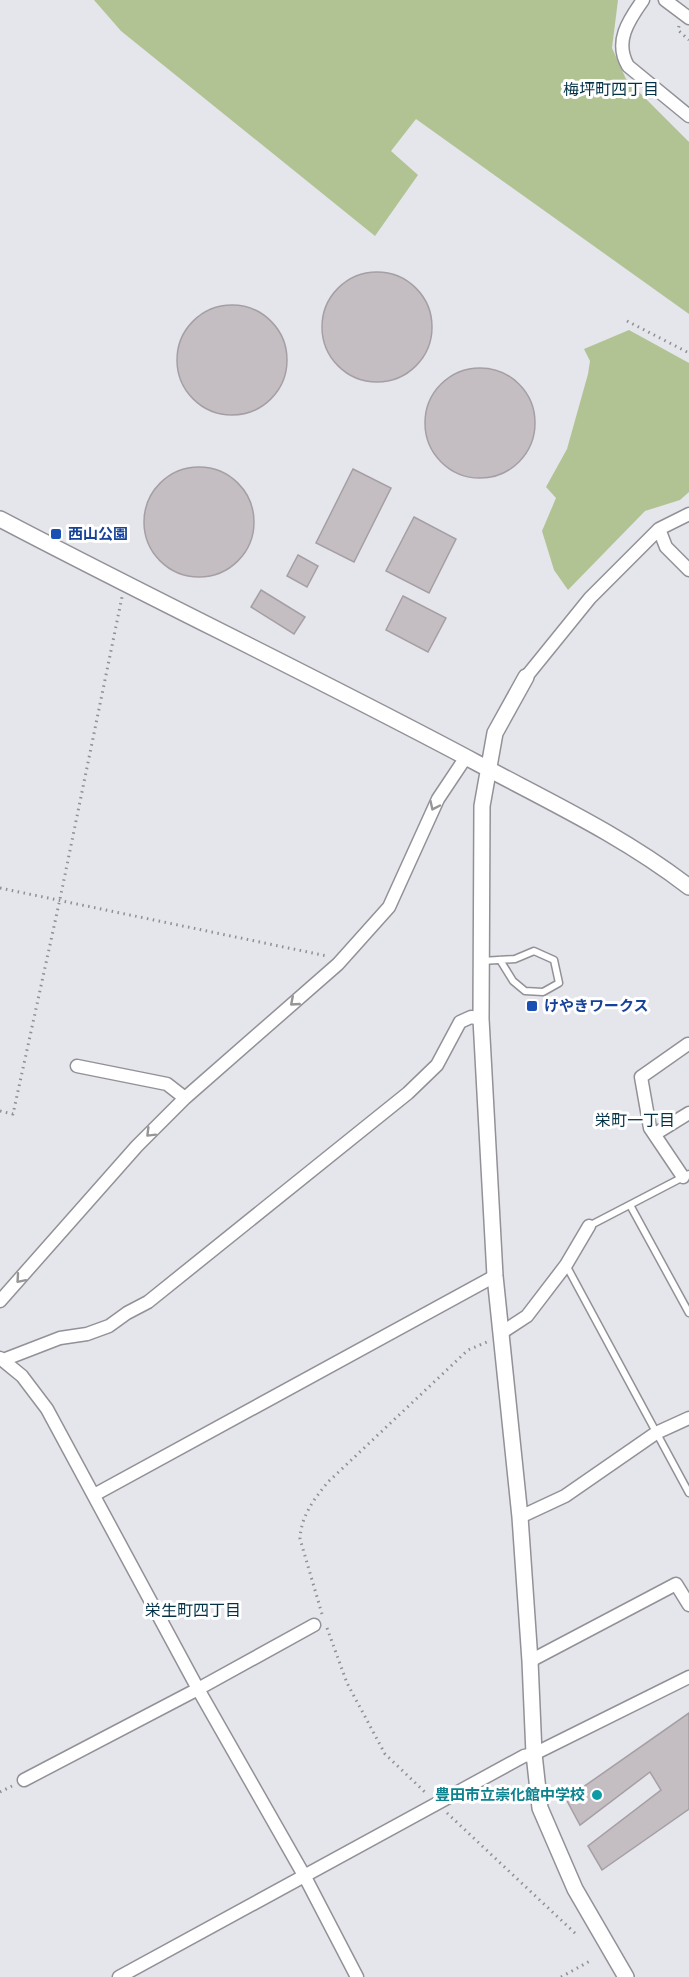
<svg xmlns="http://www.w3.org/2000/svg" width="689" height="1977" viewBox="0 0 689 1977" font-family="'Public Sans','Noto Sans JP',sans-serif">
<style>
.green{fill:#b1c393}
.building{fill:#c4bec2;stroke:#a59fa4;stroke-width:1.5}
.lines{fill:none;stroke-linecap:round;stroke-linejoin:round}
.service-casing{stroke:#919197;stroke-width:9}
.minor-casing{stroke:#919197;stroke-width:15}
.tertiary-casing{stroke:#919197;stroke-width:18}
.path{stroke:#8f8f94;stroke-width:3;stroke-dasharray:1.5 4.5;stroke-linecap:butt}
.service{stroke:#fff;stroke-width:6}
.minor{stroke:#fff;stroke-width:12}
.tertiary{stroke:#fff;stroke-width:15}
.oneway{stroke:#969697}
.transit-dot{fill:#1a4fb4;stroke:#fff;stroke-width:2}
.culture-dot{fill:#0f9aa8;stroke:#fff;stroke-width:2}
.labels{text-anchor:middle;stroke-width:6;stroke-linejoin:round;paint-order:stroke}
.transit-label{font-size:15px;font-weight:bold;fill:#164399;stroke:#fff;text-anchor:start}
.culture-label{font-size:15px;font-weight:bold;fill:#0d838f;stroke:#fff;text-anchor:end}
.neighbourhood-label{font-size:16px;fill:#033247;stroke:#fff}
</style>
<rect width="100%" height="100%" fill="#e5e5ec"/>
<!-- green -->
<path class="green" d="M94,0h524l-6,48 14,31 63,63v172l-273,-195 -25,32 27,24 -43,61 -254,-205z
M629,330l60,33v129l-9,8 -35,11 -77,79 -14,-20 -12,-39 14,-33 -10,-11 21,-38 21,-75 2,-13 -6,-12z"/>
<!-- building -->
<path class="building" d="M322 327a55 55 0 1 1 110 0a55 55 0 1 1-110 0Z
M177 360a55 55 0 1 1 110 0a55 55 0 1 1-110 0Z
M425 423a55 55 0 1 1 110 0a55 55 0 1 1-110 0Z
M144 522a55 55 0 1 1 110 0a55 55 0 1 1-110 0Z
M353,469l38,19 -37,74 -38,-19z
M414,517l42,22 -27,54 -43,-22z
M298,555l20,11 -11,21 -20,-11z
M261,590l44,27 -11,17 -43,-27z
M403,596l43,22 -18,34 -42,-22z
M689,1713v96l-87,61 -14,-24 73,-56 -11,-18 -70,53 -14,-26z"/>
<g class="lines">
<!-- service casing -->
<g class="service-casing">
<path id="service" d="M482,961l33,-2 19,-8 20,9 5,23 -16,9 -18,-1 -12,-10 -13,-21
M630,1205l59,108
M589,1226l100,-52
M566,1265l123,228"/>
</g>
<!-- minor casing -->
<g class="minor-casing">
<path id="minor" d="M643,0c-15,21 -29,42 -15,66l61,50
M665,0l24,18
M659,529l7,18 23,23
M526,677l64,-79 69,-69 30,-15
M77,1066l90,18 18,14
M655,1134l34,-21
M683,1177l-33,-49 -9,-51 47,-33
M0,1301l137,-155 48,-48 153,-134 51,-57 49,-108 28,-42
M501,1333l26,-17 39,-51 23,-39
M0,1358l22,18 25,33 151,280 107,188 52,100
M3,1360l57,-22 27,-4 22,-8 18,-13 21,-11 260,-209 29,-28 23,-43 11,-5 10,2
M94,1495l401,-219
M520,1517l45,-21 91,-63 33,-15
M530,1661l146,-77 13,21
M24,1780l174,-91 116,-64
M119,1977l405,-221 10,-2 155,-77"/>
</g>
<!-- tertiary casing -->
<g class="tertiary-casing">
<path id="tertiary" d="M0,519c158,83 320,160 477,244 73,39 146,73 212,124
M526,677l-31,56 -13,73 -1,213 14,257 25,241 10,144 4,93 6,54 35,81 51,88"/>
</g>
<!-- path -->
<path class="path" d="M679,26l-1,4 11,10
M627,321l62,32
M0,888l327,68
M0,1111l13,3 47,-215 62,-302
M322,1614l-22,-75c1,-23 14,-40 28,-57l140,-132 19,-8
M327,1628l20,55 38,71 42,40
M0,1792l12,-6
M447,1813l130,122
M561,1977l29,-16"/>
<!-- service -->
<use href="#service" class="service"/>
<!-- minor -->
<use href="#minor" class="minor"/>
<!-- tertiary -->
<use href="#tertiary" class="tertiary"/>
</g>
<!-- one-way arrows -->
<defs><path id="oneway-chevron" d="M-2-3.5L2.5 0L-2 3.5" fill="none" stroke-width="1.6" stroke-linecap="round" stroke-linejoin="round" transform="scale(1.5)"/></defs>
<g class="oneway">
<use href="#oneway-chevron" transform="translate(434 806) rotate(115)"/>
<use href="#oneway-chevron" transform="translate(294 1002) rotate(139)"/>
<use href="#oneway-chevron" transform="translate(150 1133) rotate(135)"/>
<use href="#oneway-chevron" transform="translate(20 1279) rotate(131)"/>
</g>
<!-- markers -->
<g class="transit-dot">
<rect x="50" y="528" width="12" height="12" rx="3"/>
<rect x="526" y="1000" width="12" height="12" rx="3"/>
</g>
<circle class="culture-dot" cx="597" cy="1795" r="6"/>
<g class="labels">
<!-- transit labels -->
<g class="transit-label">
<text x="68" y="539">西山公園</text>
<text x="544" y="1011">けやきワークス</text>
</g>
<!-- culture labels -->
<g class="culture-label">
<text x="585" y="1800">豊田市立崇化館中学校</text>
</g>
<!-- neighbourhood labels -->
<g class="neighbourhood-label">
<text x="611" y="95">梅坪町四丁目</text>
<text x="635" y="1126">栄町一丁目</text>
<text x="193" y="1616">栄生町四丁目</text>
</g>
</g>
</svg>
